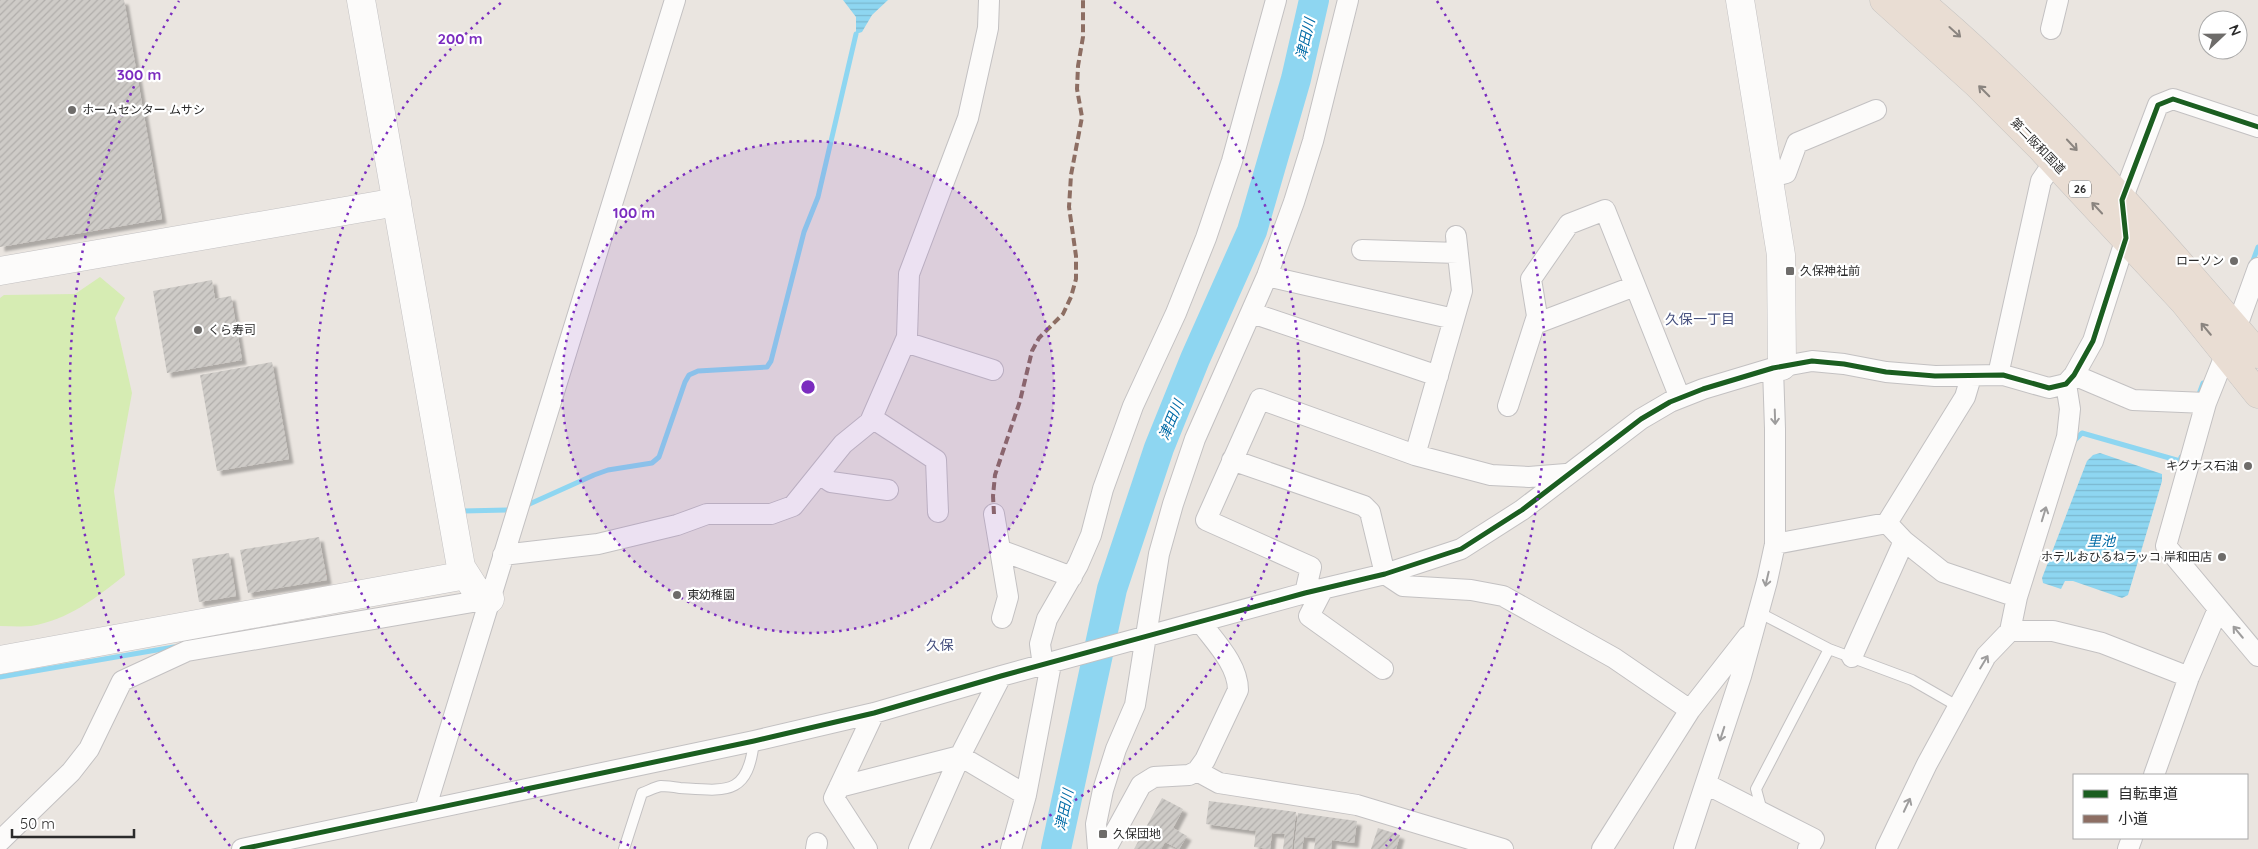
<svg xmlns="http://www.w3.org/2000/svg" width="2258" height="849" viewBox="0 0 2258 849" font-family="Quicksand,'Noto Sans JP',sans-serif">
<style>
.pitch{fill:#d6ecb3}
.water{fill:url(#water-rules)}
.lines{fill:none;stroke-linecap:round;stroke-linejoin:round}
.stream{stroke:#8ed6f1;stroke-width:5}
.river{stroke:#8ed6f1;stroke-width:30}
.building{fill:url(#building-hatch);filter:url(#shadow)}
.lane-casing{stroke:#c3c1c2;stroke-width:12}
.street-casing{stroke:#c3c1c2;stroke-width:22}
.secondary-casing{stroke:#c3c1c2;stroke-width:29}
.highway-casing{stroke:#c5c3c1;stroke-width:29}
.lane{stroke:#fcfbfa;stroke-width:10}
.street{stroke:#fcfbfa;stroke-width:20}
.secondary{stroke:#fcfbfa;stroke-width:28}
.highway{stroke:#e9ddd3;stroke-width:28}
.quiet{stroke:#8d6e63;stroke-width:4;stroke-dasharray:8 4;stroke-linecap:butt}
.cycleway-casing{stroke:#fff;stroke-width:8}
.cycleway{stroke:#1b5e20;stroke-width:5}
.oneway{stroke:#8a847f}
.oneway2{stroke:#9e9d9d}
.ring{fill:none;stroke:#7b2cbf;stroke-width:2.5;stroke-dasharray:2.5 5}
.poi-dot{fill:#6e6c6a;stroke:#fff;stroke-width:2}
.labels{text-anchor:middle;stroke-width:4.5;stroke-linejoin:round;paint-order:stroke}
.shield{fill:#fff;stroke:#6b6b6b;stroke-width:1}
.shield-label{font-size:11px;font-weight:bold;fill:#2b2b2b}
.poi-label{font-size:12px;fill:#2b2b2b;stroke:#fff;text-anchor:start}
.street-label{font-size:12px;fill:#2b2b2b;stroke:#fff}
.water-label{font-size:14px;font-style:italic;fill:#036ca7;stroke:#fff}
.neighbourhood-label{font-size:14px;fill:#47517f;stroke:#fff}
.centre{fill:#7b2cbf;stroke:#fff;stroke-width:2.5}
.ring-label{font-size:15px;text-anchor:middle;font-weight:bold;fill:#7b2cbf;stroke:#fff;stroke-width:4.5;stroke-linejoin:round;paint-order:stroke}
</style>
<defs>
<pattern id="water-rules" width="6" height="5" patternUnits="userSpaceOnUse" patternTransform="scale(1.25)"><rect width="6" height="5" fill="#8ed6f1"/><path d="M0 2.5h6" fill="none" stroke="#7bb8cf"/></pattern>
<pattern id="building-hatch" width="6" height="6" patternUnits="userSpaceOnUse" patternTransform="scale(1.25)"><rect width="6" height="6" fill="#cecbc7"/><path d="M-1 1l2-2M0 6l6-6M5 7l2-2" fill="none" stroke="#b1aeab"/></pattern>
<filter id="shadow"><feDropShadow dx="4.5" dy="4.5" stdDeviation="1" flood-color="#0004"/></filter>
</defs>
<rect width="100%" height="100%" fill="#eae5e0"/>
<!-- pitch -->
<path class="pitch" d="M100,277l25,21 -10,20 17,75 -18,98 11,84c-29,23 -57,45 -94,51 -10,1 -21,0 -31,0v-328l4,-3 71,-1z"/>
<!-- water -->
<path class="water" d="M843,0h45l-16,15 -10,17 -6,2v-17z
M2100,453l62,21v7l-34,114 -6,3 -49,-17h-8l-4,8 -18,-6 -1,-5 45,-117 6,-6z"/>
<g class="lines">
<!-- stream -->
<path class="stream" d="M2251,266l7,-19
M2199,394l4,-11
M2075,440l7,-7 98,28 1,-4
M525,506l69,-31 14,-5 44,-7 7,-6 26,-75 4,-7 9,-4 69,-4 4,-6 33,-129 14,-35 38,-163
M463,511l44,-1
M0,677l174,-30"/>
<!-- river -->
<path class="river" d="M1056,849l56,-260 47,-141 36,-89 57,-128 44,-152 18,-79"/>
</g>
<!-- building -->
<path class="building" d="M0,0h124l38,219 -162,28z
M212,280l3,19 16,-3 11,64 -75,13 -14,-82z
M272,362l17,97 -72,12 -17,-96z
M319,537l8,43 -79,13 -8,-43z
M229,553l7,43 -37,6 -7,-43z
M1162,798l21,11 -10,19 14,8 -8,13 -14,-7 -4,7h-27z
M1209,801l87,11 -4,37h-9l2,-15 -13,-1 -2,16 -16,-2 2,-16 -50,-7z
M1298,813l59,8 -3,22 -22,-3 -1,9h-17l2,-11 -12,-1 -2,12h-8z
M1378,828l22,7 -4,14h-25z"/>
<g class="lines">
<!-- lane casing -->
<g class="lane-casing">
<path id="lane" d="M1758,612l71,37 83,31 47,27
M1762,811l-6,-22 73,-140
M624,849l18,-56c6,-2 13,-6 19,-7 6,0 13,1 19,2 47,3 68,8 74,-47"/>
</g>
<!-- street casing -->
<g class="street-casing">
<path id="street" d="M2051,29l7,-29
M1768,178l18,-5 11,-30 79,-33
M1362,250l96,3
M1267,276l187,43
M1252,313l186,63
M1535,324l100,-38
M2236,329l22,-61
M905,342l88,28
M2226,353l-20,50 -40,143 92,110
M1998,375l43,-194 13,-19
M2074,375l59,25 73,3
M1508,406l29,-90 -6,-37 38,-55 36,-14 75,188
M872,418l64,42 2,52
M1415,455l47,-164 -6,-55
M1232,460l132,46 6,6 15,62 18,12 68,4 32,6 111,62 76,52
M819,474l12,8 57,8
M994,514l14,83 -6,21
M1887,523l78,-126 6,-20
M1775,544l112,-21 17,18 39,31 74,25
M1000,550l72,27
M503,555l95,-11 79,-19 30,-11h64l22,-8 50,-62 27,-22 37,-85 2,-63 59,-156 20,-90 1,-28
M1323,589l-14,27 74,53
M1305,593l6,-26 -105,-47 54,-121 155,56 76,20 38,2 37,-3
M2010,631h43l49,12 87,34
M1852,657l52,-116
M1043,666l-3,-22 7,-25 31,-54 13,-30 12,-46 30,-83 43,-93 30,-75 26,-77 44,-161
M1197,771l22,12 138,22 146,44
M2154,775l35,-98 29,-68
M1706,784l108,55 -6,10
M839,787l121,-31 66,39
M425,810l250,-810
M0,841l71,-69 18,-23 33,-68 65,-30 303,-52
M242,849l512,-108 120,-28 127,-37 304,-83 80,-19 76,-25 61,-39 119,-91 29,-17 33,-13 70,-21 39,-7 32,3 42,8 49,4 68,-1 46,13 17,-4 8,-9 19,-34 33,-103 -4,-38 36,-95 15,-6 85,28
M816,849l1,-6
M867,849l-33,-51 40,-85
M919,849l41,-93 41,-80
M1011,849l15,-54 25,-131
M1098,849l-2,-25 7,-34 13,-41 19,-44 24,-151 14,-50 22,-65 72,-163 27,-74 19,-61 35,-141
M1106,849l35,-64 13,-8 35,-2 8,-4 8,-11 33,-70c0,-25 -22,-47 -37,-67
M1602,849l88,-139 58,-74
M1684,849l57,-173 26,-95 8,-37v-115l-2,-61
M1886,849l41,-85 59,-108 24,-25 7,-34 50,-160 3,-28 -4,-25
M2128,849l4,-11"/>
</g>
<!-- secondary casing -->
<g class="secondary-casing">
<path id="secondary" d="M361,0l100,567 14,22 15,10
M1740,0l41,255 1,111
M0,271l397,-69
M0,660l466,-85"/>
</g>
<!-- highway casing -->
<g class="highway-casing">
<path id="highway" d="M1884,0l93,84 63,63 144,155 74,92
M1918,0c126,106 234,230 340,354"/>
</g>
<!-- lane -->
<use href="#lane" class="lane"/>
<!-- street -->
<use href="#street" class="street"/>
<!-- secondary -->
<use href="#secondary" class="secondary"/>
<!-- highway -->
<use href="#highway" class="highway"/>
<!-- quiet -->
<path class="quiet" d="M994,514l-1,-18 2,-21 25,-74 12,-50 7,-13 24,-24 8,-17 5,-18v-23l-7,-49 2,-32 11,-58 -5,-28 1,-23 5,-29v-37"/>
<!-- cycleway casing -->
<g class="cycleway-casing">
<path id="cycleway" d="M242,849l512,-108 120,-28 127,-37 304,-83 80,-19 76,-25 61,-39 119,-91 29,-17 33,-13 70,-21 39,-7 32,3 42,8 49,4 68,-1 46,13 17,-4 8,-9 19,-34 33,-103 -4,-38 36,-95 15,-6 85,28"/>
</g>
<!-- cycleway -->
<use href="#cycleway" class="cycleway"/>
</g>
<!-- one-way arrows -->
<defs><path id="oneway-shaft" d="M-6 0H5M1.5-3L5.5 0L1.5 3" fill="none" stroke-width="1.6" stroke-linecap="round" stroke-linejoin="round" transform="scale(1.25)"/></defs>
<g class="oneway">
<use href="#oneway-shaft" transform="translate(1955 32) rotate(42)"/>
<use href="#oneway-shaft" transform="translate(1984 91) rotate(-135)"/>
<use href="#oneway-shaft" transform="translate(2072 145) rotate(47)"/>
<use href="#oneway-shaft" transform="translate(2097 208) rotate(-133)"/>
<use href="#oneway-shaft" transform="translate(2206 329) rotate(-130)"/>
</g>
<g class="oneway2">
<use href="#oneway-shaft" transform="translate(1775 417) rotate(88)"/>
<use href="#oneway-shaft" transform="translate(2044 514) rotate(-73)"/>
<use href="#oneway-shaft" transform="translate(1767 579) rotate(103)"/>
<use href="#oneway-shaft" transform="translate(2238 632) rotate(-130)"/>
<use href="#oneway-shaft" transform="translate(1984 662) rotate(-59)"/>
<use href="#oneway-shaft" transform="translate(1722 734) rotate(108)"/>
<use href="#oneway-shaft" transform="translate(1907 805) rotate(-65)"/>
</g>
<!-- distance rings -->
<circle cx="808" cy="387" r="246" fill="#7b2cbf" fill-opacity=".12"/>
<g class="ring">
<circle cx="808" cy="387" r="246"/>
<path d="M636 848A492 492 0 0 1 502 2M1114 2A492 492 0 0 1 980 848"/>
<path d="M230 846A738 738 0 0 1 179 1M1437 1A738 738 0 0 1 1386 846"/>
</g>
<!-- markers -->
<g class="poi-dot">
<circle cx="72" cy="110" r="5"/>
<circle cx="2234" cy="261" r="5"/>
<rect x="1785" y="266" width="10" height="10" rx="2.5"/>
<circle cx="198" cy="330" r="5"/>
<circle cx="2248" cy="466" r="5"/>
<circle cx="2222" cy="557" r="5"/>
<circle cx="677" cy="595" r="5"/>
<rect x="1098" y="829" width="10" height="10" rx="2.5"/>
</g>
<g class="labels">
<!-- shield labels -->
<rect class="shield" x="2069" y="180.5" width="22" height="17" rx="4"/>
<g class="shield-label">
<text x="2080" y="193">26</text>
</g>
<!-- poi labels -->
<g class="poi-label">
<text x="82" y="114">ホームセンター ムサシ</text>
<text x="2224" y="265" text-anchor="end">ローソン</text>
<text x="1800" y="275">久保神社前</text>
<text x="208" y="334">くら寿司</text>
<text x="2238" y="470" text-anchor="end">キグナス石油</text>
<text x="2212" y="561" text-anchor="end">ホテルおひるねラッコ 岸和田店</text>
<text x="687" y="599">東幼稚園</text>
<text x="1113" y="838">久保団地</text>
</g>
<!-- street labels -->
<g class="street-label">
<text transform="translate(2038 146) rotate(46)" y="4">第二阪和国道</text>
</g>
<!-- water labels -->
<g class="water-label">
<text transform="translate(1305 39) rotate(-77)" y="5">津田川</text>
<text transform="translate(1171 420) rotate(-67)" y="5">津田川</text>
<text x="2101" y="546">里池</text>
<text transform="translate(1064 810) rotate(-78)" y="5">津田川</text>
</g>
<!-- neighbourhood labels -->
<g class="neighbourhood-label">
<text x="1700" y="324">久保一丁目</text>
<text x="940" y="650">久保</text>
</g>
</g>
<circle cx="808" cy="387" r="8" class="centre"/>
<g class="ring-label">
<text x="460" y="44">200 m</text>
<text x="139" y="80">300 m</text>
<text x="634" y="218">100 m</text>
</g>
<!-- legend -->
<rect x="2073" y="774" width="175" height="65" fill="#ffffff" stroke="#aaaaaa"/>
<rect x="2083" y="790" width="25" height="8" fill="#1b5e20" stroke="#aaaaaa"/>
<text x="2118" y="799" font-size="15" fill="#2b2b2b">自転車道</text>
<rect x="2083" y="815" width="25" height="8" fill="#8d6e63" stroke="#aaaaaa"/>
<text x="2118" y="824" font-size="15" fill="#2b2b2b">小道</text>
<!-- north arrow -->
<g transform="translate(2223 35) rotate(68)"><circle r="24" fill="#ffffff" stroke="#aaaaaa"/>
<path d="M0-4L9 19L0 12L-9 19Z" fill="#6e6c6a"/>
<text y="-8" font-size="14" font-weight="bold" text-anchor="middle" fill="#2b2b2b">N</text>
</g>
<!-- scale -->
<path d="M12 829v8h122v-8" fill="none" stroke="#2b2b2b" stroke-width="2.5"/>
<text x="20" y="829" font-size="15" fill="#2b2b2b" stroke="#ffffff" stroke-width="4" paint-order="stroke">50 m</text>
</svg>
